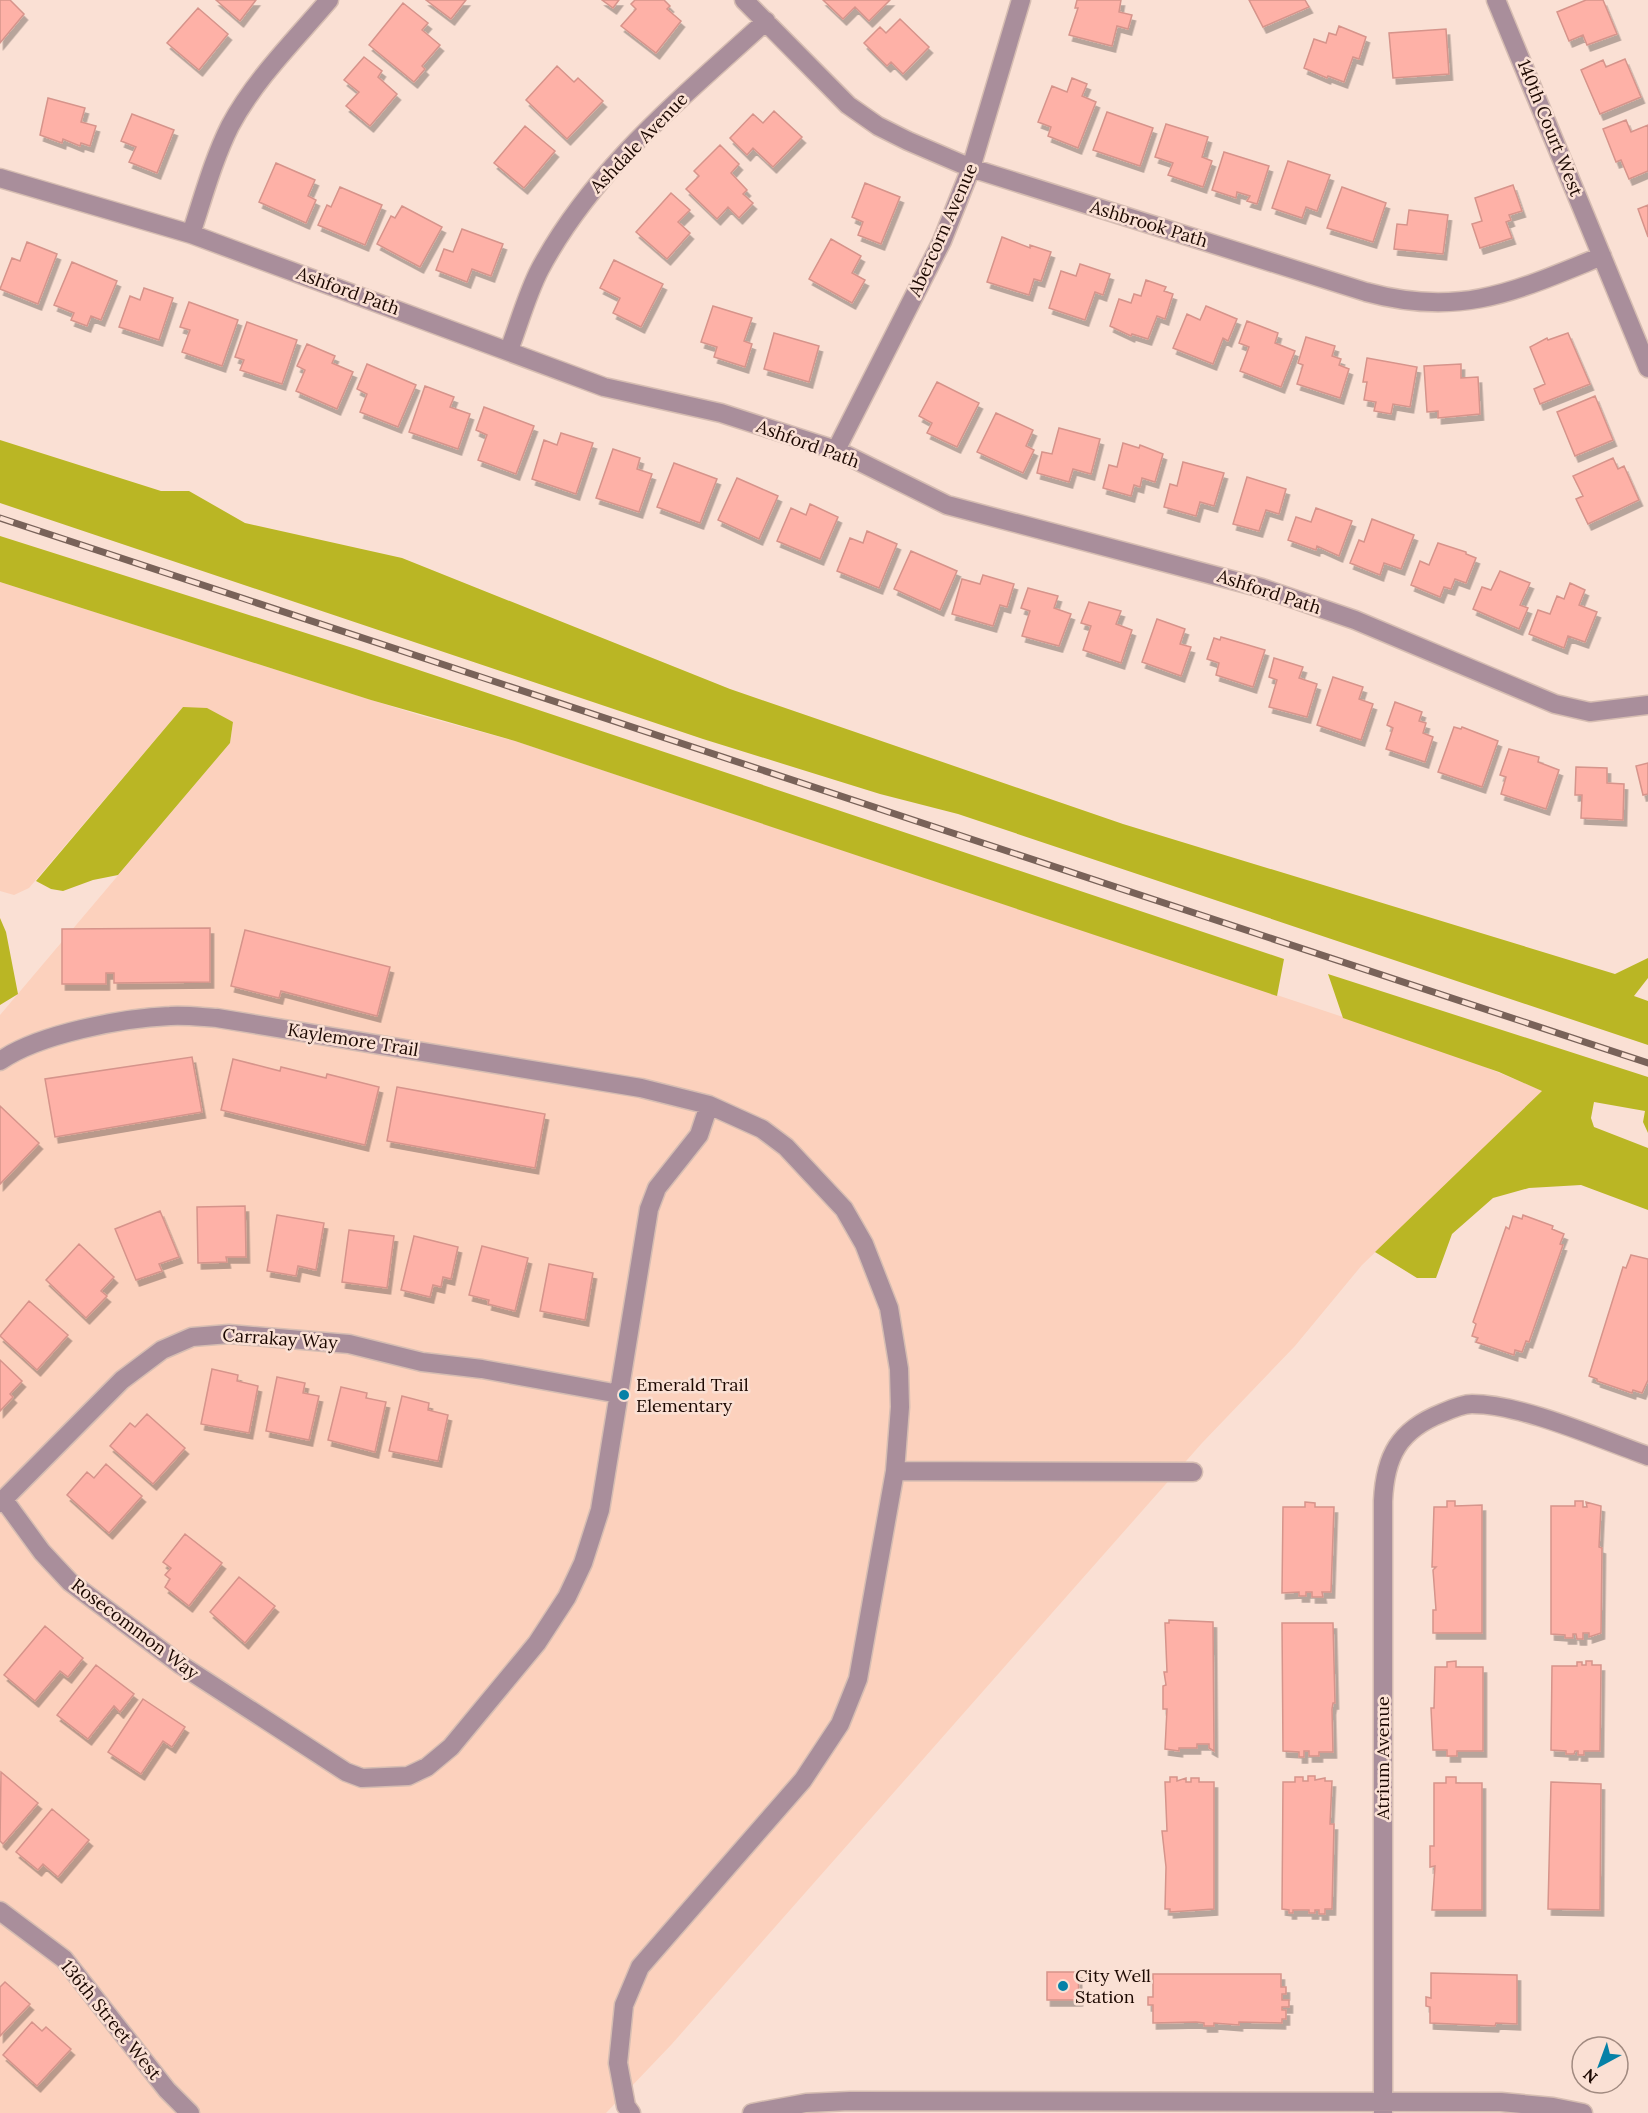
<svg xmlns="http://www.w3.org/2000/svg" width="1648" height="2113" viewBox="0 0 1648 2113" font-family="Lora,serif">
<style>
.built{fill:#fcd1bd}
.forest{fill:#bab624}
.building{fill:#feb1a7;stroke:#d6948b;stroke-width:1.5;filter:url(#shadow)}
.lines{fill:none;stroke-linecap:round;stroke-linejoin:round}
.minor-casing{stroke:#d6bdb2;stroke-width:21}
.minor{stroke:#a98e9b;stroke-width:18}
.rail-casing{stroke:#796259;stroke-width:7}
.rail{stroke:#fae0d4;stroke-width:4.5;stroke-dasharray:14;stroke-linecap:butt}
.poi-dot{fill:#0681a7;stroke:#fae0d4;stroke-width:2}
.labels{text-anchor:middle;stroke-width:5;stroke-linejoin:round;paint-order:stroke}
.street-label{font-size:18px;fill:#1c0801;stroke:#fae0d4}
.poi-label{font-size:18px;fill:#1c0801;stroke:#fae0d4;text-anchor:start}
</style>
<defs>
<filter id="shadow"><feDropShadow dx="3.5" dy="6" stdDeviation="0" flood-color="#0004"/></filter>
</defs>
<rect width="100%" height="100%" fill="#fae0d4"/>
<!-- built -->
<path class="built" d="M0,582l419,133 96,26 939,313 89,37 -181,174 -67,81 -93,97 -531,602 -65,68h-606v-1098l230,-272 3,-21 -50,-15 -154,181 -15,7 -14,-4z"/>
<!-- forest -->
<path class="forest" d="M0,440l161,51h28l56,32 157,35 328,131 393,135 492,150 33,-16v20l-14,18 14,5v44l-690,-231 -78,-20 -177,-55 -703,-236z
M0,536l356,113 928,310 -7,37 -762,-255 -144,-41 -371,-118z
M183,707l24,1 26,14 -3,21 -112,132 -25,5 -30,11 -12,-2 -15,-8z
M0,918l6,14 12,62 -18,11z
M1328,974l320,103v56l-5,-11 2,-11 -51,-9 -3,16 3,9 54,21v62l-67,-25 -52,3 -36,10 -41,36 -16,44h-19l-42,-26 167,-161 -43,-19 -156,-54z"/>
<!-- building -->
<path class="building" d="M0,0h10l14,14 -24,29z
M216,0h40l-16,21z
M426,0h40l-15,19z
M602,0h17l-6,8z
M635,0h29l6,6 -3,3 14,12 -25,32 -35,-27 15,-17 -5,-5z
M823,0h67l-21,21 -14,-14 -12,12z
M1077,0h44l-2,12 13,3 -4,14 -11,-3 -5,20 -43,-11 9,-27h-3z
M1249,0h56l4,7 -46,20z
M1586,0h17l14,34 -30,11 -4,-10 -14,6 -12,-29z
M403,3l25,20 -6,7 18,15 -18,21 3,3 -11,13 -45,-37z
M198,8l30,26 -29,36 -32,-27z
M900,19l29,28 -26,27 -12,-12 -4,4 -23,-23 16,-16 6,6z
M1339,26l27,11 -7,22 -6,-2 -9,25 -16,-6 -1,2 -23,-10 10,-29 12,4 3,-10 7,2z
M1446,29l3,45 -56,4 -4,-45z
M364,57l18,14 -4,6 19,17 -27,32 -24,-20 13,-14 -15,-12z
M1625,59l16,38 -41,17 -19,-44 22,-10 3,7z
M557,66l17,16 4,-4 25,23 -36,38 -41,-39z
M1072,78l15,6 -5,12 14,6 -18,46 -30,-12 3,-9 -13,-5 14,-36 15,6z
M48,98l37,10 -4,14 15,4 -6,20 -9,-3 -1,3 -17,-7 -1,4 -22,-8z
M774,111l28,26 -29,30 -20,-19 -6,7 -17,-17 23,-24 10,9z
M1107,112l46,16 -13,38 -47,-16z
M132,114l42,16 -17,43 -28,-11 7,-15 -15,-6z
M1626,120l5,12 17,-7v46l-19,8 -8,-19 -5,2 -13,-33z
M1166,124l42,13 -6,20 10,4 -9,26 -35,-12 5,-12 -18,-6z
M525,126l30,25 -31,37 -30,-25z
M720,145l19,19 -8,9 16,17 -4,4 10,9 -14,15 -11,-11 -11,12 -31,-30 13,-13 -5,-5z
M1224,152l45,14 -12,38 -10,-3 3,-5 -13,-4 -1,6 -24,-8z
M1288,161l42,14 -13,36 -11,-4 -4,11 -30,-10z
M276,163l39,17 -7,16 8,4 -10,23 -47,-21z
M865,183l35,14 -19,47 -23,-9 5,-13 -11,-5z
M1513,185l9,26 -13,4 2,5 -5,2 6,16 -32,10 -8,-24 10,-3 -7,-23z
M340,187l42,18 -17,40 -47,-20 9,-20 4,2z
M1342,187l44,16 -13,39 -46,-14z
M671,193l19,17 -12,12 12,11 -23,26 -31,-27z
M1648,205v32l-10,-28z
M402,206l40,21 -22,40 -43,-23 14,-28 4,2z
M1409,210l39,5 -5,39 -49,-5 3,-25 10,1z
M462,229l41,15 -12,32 -19,-7 -5,13 -31,-12 8,-21 9,3z
M1002,237l28,11v-3l21,7 -10,29 -7,-2 -5,16 -42,-13z
M831,239l30,17 -9,17 13,7 -13,23 -43,-24z
M27,242l30,12 -19,50 -38,-15 12,-31 8,3z
M614,260l49,24 -22,43 -28,-14 7,-15 -20,-10z
M72,262l45,19 -16,39 -10,-4 -4,10 -16,-6 3,-7 -20,-8z
M1080,264l30,10 -7,21 -8,-3 -10,28 -36,-12 12,-37 15,5z
M1146,280l20,7 -2,4 9,3 -8,25 -8,-3 -9,23 -16,-5 -1,2 -21,-10 9,-27 12,4 3,-9 7,2z
M144,288l29,10 -14,42 -40,-13 11,-31 10,4z
M189,302l49,18 -16,46 -40,-14 8,-22 -10,-3z
M713,306l39,12 -8,23 8,3 -7,23 -31,-10 3,-10 -16,-5z
M1206,306l31,13 -9,22 -5,-3 -10,26 -40,-16 14,-34 13,6z
M1247,321l31,12 -3,10 20,8 -14,36 -41,-16 9,-24 -10,-4z
M247,322l50,18 -15,44 -42,-14 4,-10 -9,-3z
M774,333l45,13 -10,36 -45,-13z
M1568,333l22,51 -50,20 -6,-15 11,-5 -15,-37 17,-9 1,2z
M1306,337l29,9 -3,10 9,3 -2,6 10,4 -9,29 -43,-14 6,-19 -5,-2z
M307,344l28,12 -3,7 21,9 -16,37 -41,-18 9,-21 -8,-4z
M1367,358l50,9 -7,40 -17,-3 -2,10 -17,-3 2,-9 -12,-2 3,-18h-4z
M367,364l49,21 -18,42 -38,-15 7,-18 -10,-5z
M1461,364v14l17,-1 2,37 -42,4v-7l-11,1 -3,-46z
M937,382l42,21 -22,44 -30,-14 5,-10 -13,-7z
M425,386l29,11 -4,10 20,7 -12,35 -49,-17z
M1595,396l18,44 -38,16 -18,-44z
M484,407l50,19 -18,48 -38,-14 9,-25 -11,-5z
M996,413l37,17 -7,16 8,4 -11,23 -46,-21z
M1059,428l41,11 -9,35 -18,-5 -4,13 -32,-9 5,-21 10,2z
M561,433l32,10 -17,51 -44,-15 12,-39 13,5z
M1123,443l16,5 1,-3 23,9 -8,28 -13,-4 -2,9 -6,-2 -3,11 -28,-8 6,-23 8,2z
M613,449l27,9 -3,11 15,5 -13,38 -43,-14z
M1613,458l5,11 6,-3 15,34 -51,24 -12,-25 7,-3 -10,-20z
M1183,462l41,11 -10,33 -14,-4 -4,14 -32,-9 6,-23 7,2z
M674,463l43,16 -17,44 -43,-16z
M1247,477l39,12 -7,25 -13,-4 -7,21 -26,-7z
M737,478l41,18 -19,43 -41,-19z
M810,504l28,13 -18,42 -43,-18 14,-33 15,7z
M1316,508l36,13 -13,35 -22,-10 -1,4 -28,-10 8,-23 15,5z
M1372,519l42,16 -13,34 -17,-6 -4,12 -30,-12 9,-23 5,2z
M867,531l30,13 -18,44 -42,-17 13,-33 13,5z
M1438,543l28,9v2l10,4 -10,25 -11,-4 -4,10 -7,-2 -4,10 -29,-12 9,-24 9,4z
M911,551l46,20 -17,39 -46,-21z
M1500,571l30,12 -10,22 8,3 -9,21 -46,-20 9,-22 9,3z
M983,575l31,9 -7,23 -7,-2 -7,21 -41,-12 10,-35 18,5z
M1570,583l15,7 -6,15 18,7 -12,30 -17,-6 -4,12 -35,-14 9,-24 12,4 7,-18 7,3z
M1028,588l30,8 -4,12 17,6 -12,32 -37,-10 8,-25 -9,-3z
M1089,602l32,9 -5,13 16,6 -11,33 -38,-13 8,-24 -10,-3z
M1157,619l28,10 -5,15 11,3 -10,29 -39,-14z
M1221,637l44,13 -12,37 -37,-12 3,-12 -12,-4 7,-21 6,2z
M1274,658l29,9 -4,11 18,6 -10,33 -38,-10 8,-27 -8,-3z
M1333,677l30,10 -4,12 14,5 -12,36 -44,-15z
M1395,702l27,10 -3,9 7,2 -3,10 10,4 -8,25 -39,-13 7,-21 -6,-3z
M1454,727l7,2 1,-2 36,14 -16,46 -44,-15z
M1509,749l30,8 -1,5 21,8 -13,39 -45,-15 5,-17 -6,-2z
M1648,763v31l-5,1 -7,-29z
M1576,767l31,1v15l17,1 -1,36 -42,-2 1,-23h-7z
M210,928v54l-96,1v-10h-8v11h-44v-55z
M245,930l145,37 -13,49 -96,-25 -2,7 -48,-12z
M192,1057l10,55 -147,25 -10,-58z
M233,1059l47,12 1,-4 45,11 1,-4 52,13 -14,58 -144,-35z
M397,1087l148,27 -10,54 -148,-27z
M0,1106l39,37 -39,41z
M245,1206l1,51h-20l1,5 -29,1 -1,-56z
M160,1211l19,46 -20,7 3,7 -26,9 -21,-51z
M277,1215l47,8 -8,47 -18,-4 -2,10 -29,-5z
M1523,1215l30,11 -1,3 12,5 -4,10 3,1 -34,97 -3,-1 -4,11 -7,-2 -1,5 -38,-13 2,-4 -6,-2 4,-12 -3,-2 33,-95 3,2 4,-13 9,3z
M349,1230l45,6 -7,52 -45,-6z
M414,1236l44,11 -7,32 -8,-2 -2,10 -8,-2 -3,12 -29,-7z
M79,1244l35,33 -13,14 6,5 -21,22 -40,-38z
M482,1246l46,12 -13,53 -27,-7 1,-4 -20,-5z
M1631,1255l17,4v121l-6,13 -9,-3 -1,3 -35,-12v-2l-8,-3 34,-109 3,1z
M549,1264l44,9 -8,47 -45,-9z
M29,1301l39,34 -31,35 -37,-34z
M0,1360l22,21 -12,13 3,3 -13,14z
M212,1369l26,6 -1,6 21,5 -9,47 -48,-9z
M277,1377l28,6 -2,10 16,3 -10,44 -43,-9z
M341,1387l26,6 -1,5 20,4 -11,50 -47,-12z
M402,1396l27,7 -1,7 20,5 -10,46 -49,-10z
M147,1414l38,34 -32,36 -43,-38 20,-23 5,4z
M106,1464l36,32 -33,37 -42,-38 20,-23 7,6z
M1447,1501h8v5l27,-1v128h-49v-23h3l-3,-40 3,-3h-4l2,-60h13z
M1575,1501h8v6h4l-1,-5 15,4 -2,41 3,1 -1,85 -12,4v-4h-6v6h-6l-1,-5h-3v4h-8v-3l-14,-1v-128h24z
M1305,1502l10,1v4h19l-3,85h-9l1,5h-11v-5h-6v4h-7v-4l-17,1 1,-86h22z
M185,1534l37,29 -33,43 -24,-19 5,-8 -5,-4 6,-7 -8,-6z
M239,1577l36,29 -30,37 -35,-31z
M1169,1620l44,2 1,129 -5,-3v-4h-12v4h-18v3l-14,-2 2,-40h-4v-23l3,-1 -2,-13h3l-2,-49h4z
M1282,1623h51l2,80h-2l-1,6 1,43h-14v4h-10v-5h-5v6h-5v-5l-16,-1z
M45,1626l38,32 -15,19 -8,-6 -25,30 -31,-26z
M1456,1661v6h27v84h-26v5h-10v-6h-14l-2,-42h3l1,-41h12v-5z
M1586,1661h6v4h9l-1,86h-16v4h-6v-4h-3l-1,3h-8v-3l-15,-1 1,-84h25v-4h5v3h4z
M96,1665l38,29 -14,18 -6,-6 -26,33 -31,-24z
M143,1699l42,28 -13,20 -9,-6 -22,33 -33,-22z
M1,1772l37,31 -35,41 -3,-3z
M1308,1776h7v4l10,-2v3h7l-2,43h4l-2,85h-7v5h-6v-4h-4v3h-6v-3h-16v3h-4v-3l-7,-1 1,-127h12v-5h8v4h5z
M1170,1777h7v4l9,-3v4h5v-4h8v4h15v127l-44,3v-3h-5l1,-42 -4,-36h5l-2,-49h5z
M1446,1777h10v6h26v127h-50l3,-44 -5,1v-21h4v-63h12z
M1551,1782l50,2 -1,126 -52,-1z
M52,1809l37,31 -31,37 -15,-13 -5,6 -22,-18z
M1047,1972h31l1,28h-32z
M1431,1973l86,2v49l-21,-1 -1,3 -65,-3v-16l-4,-1v-9l5,1z
M1153,1974h128v13h5v7h-4v6h7v7h-7v3h4v9h-4v4l-43,-1v3l-25,-2v3h-10v-3l-8,-1 -43,1v-18h-5v-8h5z
M5,1982l25,22 -30,32v-49z
M32,2022l10,9 4,-4 25,22 -34,37 -34,-31z"/>
<g class="lines">
<!-- minor casing -->
<g class="minor-casing">
<path id="minor" d="M744,0l104,105 30,21 30,15 63,27 395,124c95,26 150,-1 236,-36
M1496,0l152,368
M0,178l191,56 413,153 117,26 115,37 111,55 315,83 93,32 200,84 35,8 58,-7
M191,234c12,-36 22,-74 39,-108 25,-47 65,-86 99,-126
M509,350c10,-26 18,-56 31,-81 54,-101 143,-172 226,-248
M836,450l106,-209 29,-73 50,-168
M0,1061c38,-27 123,-43 170,-45 15,-1 31,1 47,2l424,70 68,17 53,24 24,18 58,62 20,35 25,64 10,61 1,38 -5,64 -37,208 -18,45 -37,56 -163,187 -16,38 -6,58 8,43 5,7
M895,1471l298,1
M4,1500l38,52 28,30 111,83 165,107 16,6 46,-2 19,-9 24,-20 86,-104 30,-46 16,-34 17,-53 49,-301 8,-21 42,-53 10,-30
M0,1503l122,-123 40,-30 30,-13 37,-3 120,10 73,18 60,7 137,25
M0,1911l64,48 103,131 23,23
M752,2113l54,-10 44,-2 651,1 52,5 30,6
M1383,2113v-612c2,-45 16,-71 59,-88 9,-4 21,-9 30,-9 50,0 128,35 176,52"/>
</g>
<!-- minor -->
<use href="#minor" class="minor"/>
<!-- rail casing -->
<g class="rail-casing">
<path id="rail" d="M0,518l1648,545"/>
</g>
<!-- rail -->
<use href="#rail" class="rail"/>
</g>
<!-- markers -->
<g class="poi-dot">
<circle cx="624" cy="1395" r="6"/>
<circle cx="1063" cy="1986" r="6"/>
</g>
<g class="labels">
<!-- street labels -->
<g class="street-label">
<text transform="translate(1550 128) rotate(68)" y="6">140th Court West</text>
<text transform="translate(639 143) rotate(-46)" y="6">Ashdale Avenue</text>
<text transform="translate(1149 224) rotate(17)" y="6">Ashbrook Path</text>
<text transform="translate(943 230) rotate(-66)" y="6">Abercorn Avenue</text>
<text transform="translate(348 291) rotate(20)" y="6">Ashford Path</text>
<text transform="translate(808 444) rotate(20)" y="6">Ashford Path</text>
<text transform="translate(1269 592) rotate(18)" y="6">Ashford Path</text>
<text transform="translate(353 1040) rotate(9)" y="6">Kaylemore Trail</text>
<text transform="translate(280 1339) rotate(4)" y="6">Carrakay Way</text>
<text transform="translate(135 1629) rotate(37)" y="6">Rosecommon Way</text>
<text transform="translate(1383 1758) rotate(-90)" y="6">Atrium Avenue</text>
<text transform="translate(111 2020) rotate(51)" y="6">136th Street West</text>
</g>
<!-- poi labels -->
<g class="poi-label">
<text x="636" y="1391">Emerald Trail<tspan x="636" dy="21">Elementary</tspan></text>
<text x="1075" y="1982">City Well<tspan x="1075" dy="21">Station</tspan></text>
</g>
</g>
<!-- north arrow -->
<g transform="translate(1600 2065) rotate(221)"><circle r="28" fill="#fae0d4" stroke="#a18a80" stroke-width="1.5"/>
<path d="M0-4.5L10 22L0 15L-10 22Z" fill="#0681a7"/>
<text y="-9" font-size="16" font-weight="bold" text-anchor="middle" fill="#1c0801">N</text>
</g>
</svg>
